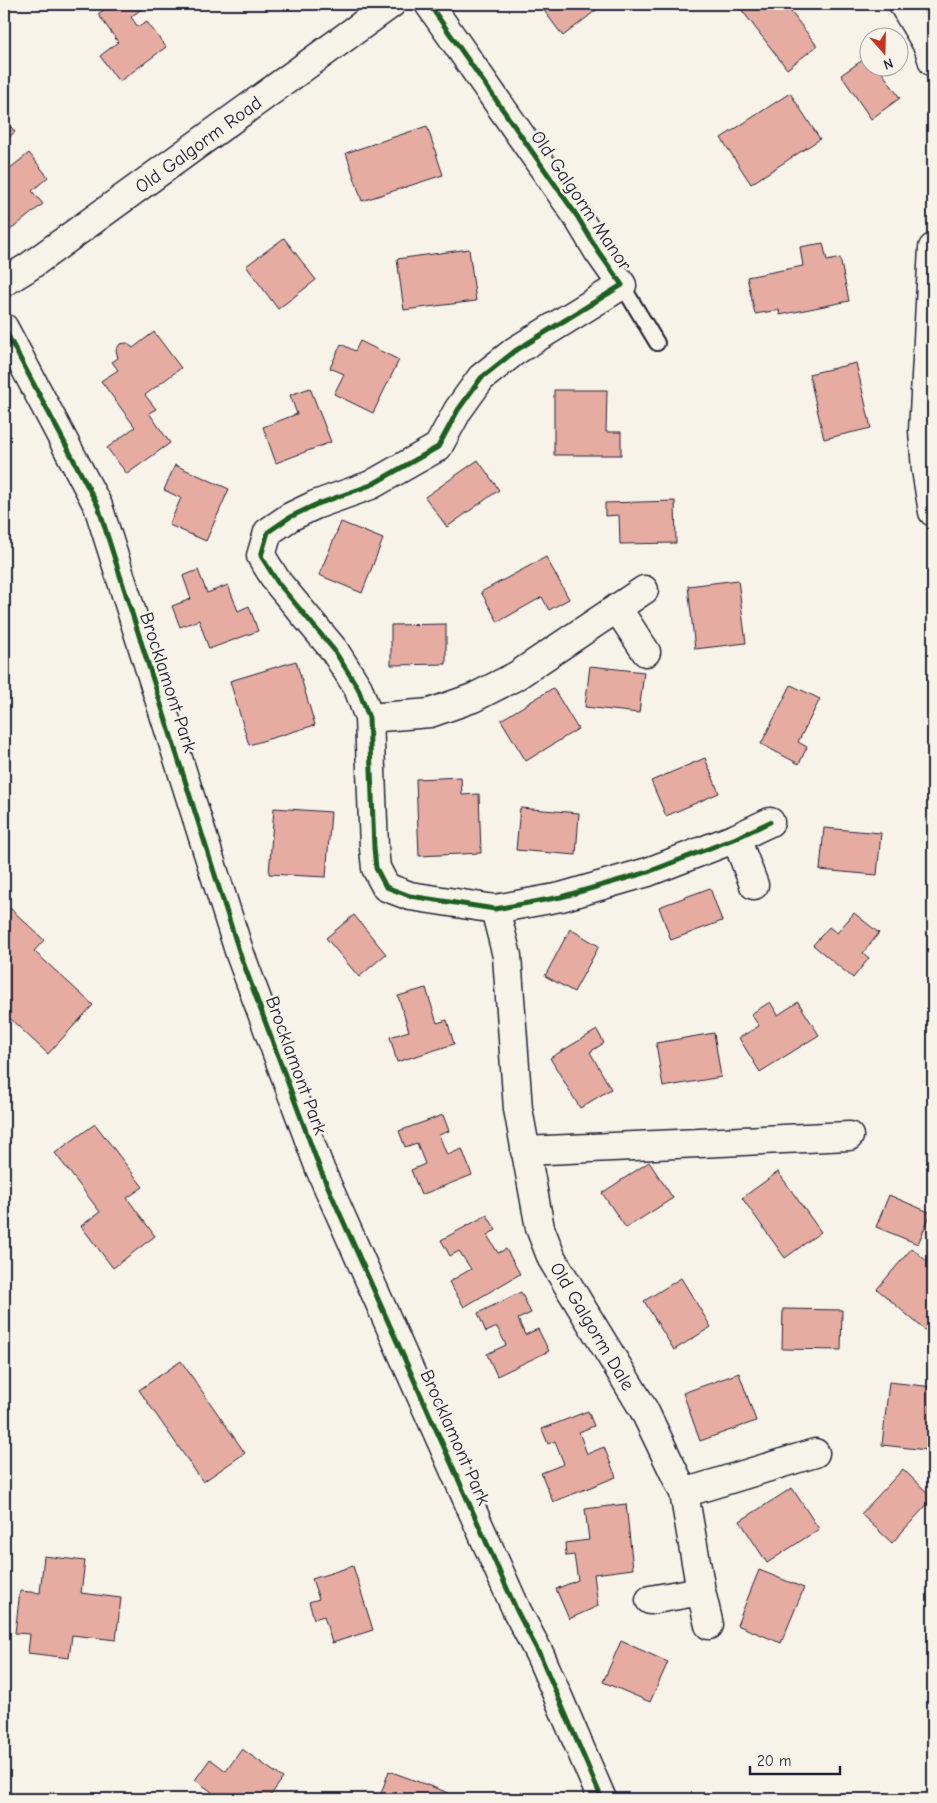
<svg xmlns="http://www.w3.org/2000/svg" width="937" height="1803" viewBox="0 0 937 1803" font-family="'Comic Neue',sans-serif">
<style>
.building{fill:#e6aca1;stroke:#22223b}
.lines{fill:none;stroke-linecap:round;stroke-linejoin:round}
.service-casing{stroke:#22223b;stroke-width:18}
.minor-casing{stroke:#22223b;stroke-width:31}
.tertiary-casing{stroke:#22223b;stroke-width:31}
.service{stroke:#f7f3e8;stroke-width:14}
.minor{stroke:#f7f3e8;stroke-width:28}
.tertiary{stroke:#f7f3e8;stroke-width:28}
.cycleway-casing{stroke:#f7f3e8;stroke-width:8}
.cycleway{stroke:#1b5e20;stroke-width:5}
.labels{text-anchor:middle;stroke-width:5;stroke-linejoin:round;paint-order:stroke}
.street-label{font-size:19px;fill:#22223b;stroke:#f7f3e8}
</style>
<rect width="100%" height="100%" fill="#f7f3e8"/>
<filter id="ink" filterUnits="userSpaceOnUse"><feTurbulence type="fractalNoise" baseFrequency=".02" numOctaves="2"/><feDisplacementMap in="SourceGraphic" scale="10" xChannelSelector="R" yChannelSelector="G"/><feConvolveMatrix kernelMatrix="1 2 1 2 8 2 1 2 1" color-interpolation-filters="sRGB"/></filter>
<g filter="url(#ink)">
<!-- building -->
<path class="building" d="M112,4h36l-17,13 7,10 9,-5 19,25 -47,35 -19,-26 18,-14 -20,-28z
M539,4h65l-41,32z
M737,4h48l32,42 -30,23z
M870,55v13h9l21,30 -29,21 -30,-44z
M790,93l30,46 -69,45 -30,-46z
M4,118l11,14 -11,9z
M427,126l16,49 -81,26 -16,-48z
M29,153l19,24 -16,14 11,13 -34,27 -5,-7v-51z
M284,238l32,42 -38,29 -32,-43z
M823,243l4,18 13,-3 9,43 -69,14 -1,-5 -24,4 -8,-37 56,-11 -3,-19z
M469,249l7,52 -72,9 -7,-51z
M154,332l27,36 -36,27 11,14 -7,4 21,30 -43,31 -20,-26 28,-21 -34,-46 17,-11 -6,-8 6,-4 -2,-8 4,-6 7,-1 6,5z
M360,341l39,19 -26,53 -39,-19 10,-20 -14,-6 11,-24 14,7z
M856,363l15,65 -47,11 -15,-65z
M310,388l21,54 -55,21 -13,-36 34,-13 -7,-19z
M554,390h53l-1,42h15v23h-67z
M478,460l21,30 -52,37 -22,-30z
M175,465l54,24 -23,52 -37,-16 12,-27 -17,-8z
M675,501l1,42 -56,1 -1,-29 -14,1v-13z
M341,522l42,17 -21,54 -43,-18z
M546,557l23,42 -20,11 -7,-13 -44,25 -17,-30z
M198,570l9,23 21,-8 10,26 11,-5 9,25 -49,18 -10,-29 -19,7 -8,-21 19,-7 -8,-23z
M738,580l8,63 -51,6 -7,-63z
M446,624v40l-55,1v-40z
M296,661l19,64 -66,20 -19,-64z
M590,666l54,6 -5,41 -54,-6z
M791,685l29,14 -22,43 9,5 -8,17 -38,-20z
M553,688l25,41 -52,32 -25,-41z
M705,758l14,35 -53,23 -15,-35z
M461,777l1,18 17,-1 2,59 -62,3 -3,-77z
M274,808l57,4 -5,65 -57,-3z
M520,808l59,5 -3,42 -60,-5z
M824,828l57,5 -4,42 -57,-5z
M710,888l12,33 -51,19 -12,-33z
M10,908l34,32 -10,11 59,54 -45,49 -44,-41v-99z
M854,913l25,20 -16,20 6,5 -16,20 -40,-33 16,-18 8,6z
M354,915l32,39 -27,23 -33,-39z
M570,929l29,17 -25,46 -29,-16z
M426,988l11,35 10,-3 7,24 -57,18 -7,-25 19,-6 -11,-35z
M770,1002l8,13 20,-13 21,33 -59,37 -21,-34 20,-12 -8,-12z
M597,1030l7,13 -14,9 21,37 -31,19 -30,-50z
M714,1033l7,44 -58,10 -7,-44z
M443,1115l6,16 -10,4 8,20 15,-6 10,26 -51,20 -10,-25 14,-6 -8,-21 -12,4 -6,-16z
M95,1124l48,63 -16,11 28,38 -42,32 -32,-42 19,-14 -45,-59z
M649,1162l24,36 -47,30 -24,-35z
M778,1172l43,60 -36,26 -43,-60z
M889,1195l42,18 -13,31 -42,-17z
M487,1215l9,15 -9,5 11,18 8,-4 14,25 -56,33 -15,-25 22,-13 -12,-18 -9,5 -9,-16z
M912,1248l21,19v70l-56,-48z
M681,1278l30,49 -37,23 -30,-49z
M521,1292l10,21 -13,6 7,16 13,-6 11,22 -52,25 -10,-22 19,-9 -9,-18 -11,5 -8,-19z
M783,1309l59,1 -1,40 -59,-1z
M181,1361l64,92 -42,29 -64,-92z
M739,1373l17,48 -56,20 -17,-48z
M889,1382l44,5 -6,63 -45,-5z
M588,1411l6,15 -15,6 8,22 17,-7 12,30 -63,25 -12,-29 23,-9 -9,-23 -7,3 -6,-15z
M903,1469l30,29 -41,45 -31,-29z
M792,1488l27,41 -52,34 -27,-42z
M626,1504l7,65 -39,5 4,32 -29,13 -13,-30 22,-9 -4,-25 -8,1 -1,-13 24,-3 -4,-31z
M44,1556l41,5 -4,32 40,5 -5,42 -44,-5 -3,23 -41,-5 2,-19 -15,-1 5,-42 20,2z
M353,1566l20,64 -41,13 -8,-27 -10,3 -5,-17 10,-3 -7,-20z
M759,1570l45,18 -23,55 -44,-18z
M621,1641l47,21 -18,40 -47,-20z
M242,1749l41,29 -15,21h-61l5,-7 -17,-12 15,-21 16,12z
M389,1771l60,22 -2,6h-68z"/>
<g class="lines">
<!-- service casing -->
<g class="service-casing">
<path id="service" d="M622,285l35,58"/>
</g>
<!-- minor casing -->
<g class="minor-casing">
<path id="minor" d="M429,4l148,212 21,35 24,34 -107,66 -34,27 -23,32 -20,37 -67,38 -56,20 -25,12 -22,15 -7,24 17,27 56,67 24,38 11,30 5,130 2,20 10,19 24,9 85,13 66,-12 87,-25 88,-34 34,-16
M903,4l25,42 5,16
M933,248l-10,183 3,39 7,42
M4,328l94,178 142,448 80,215 197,442 23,44 62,144
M617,608l29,44
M369,718l61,-5 43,-15 43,-22 128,-86
M736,838l18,47
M495,909l12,47 11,153 22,119 12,31 92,151 40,83 17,98 8,34
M525,1151l324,-15
M684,1493l131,-40
M650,1600l51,-9"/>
</g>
<!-- tertiary casing -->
<g class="tertiary-casing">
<path id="tertiary" d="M4,282l23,-14 364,-264"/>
</g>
<!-- service -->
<use href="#service" class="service"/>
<!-- minor -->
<use href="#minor" class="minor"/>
<!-- tertiary -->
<use href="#tertiary" class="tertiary"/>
<!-- cycleway casing -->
<g class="cycleway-casing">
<path id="cycleway" d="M429,4l148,212 21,35 24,34 -107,66 -34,27 -23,32 -20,37 -67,38 -56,20 -25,12 -22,15 -7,24 17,27 56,67 24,38 11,30 5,130 2,20 10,19 24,9 85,13 66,-12 87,-25 88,-34 34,-16
M4,328l94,178 142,448 80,215 197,442 23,44 62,144"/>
</g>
<!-- cycleway -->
<use href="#cycleway" class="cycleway"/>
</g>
</g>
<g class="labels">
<!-- street labels -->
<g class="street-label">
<text transform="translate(198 144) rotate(-36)" y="7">Old Galgorm Road</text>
<text transform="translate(582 200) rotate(56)" y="7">Old Galgorm Manor</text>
<text transform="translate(169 682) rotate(72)" y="7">Brocklamont Park</text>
<text transform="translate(297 1065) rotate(70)" y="7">Brocklamont Park</text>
<text transform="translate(593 1326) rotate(59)" y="7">Old Galgorm Dale</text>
<text transform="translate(456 1437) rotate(66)" y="7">Brocklamont Park</text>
</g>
</g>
<!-- margin -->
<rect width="937" height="1803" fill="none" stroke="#f7f3e8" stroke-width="20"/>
<rect x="10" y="10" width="917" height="1783" fill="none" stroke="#22223b" stroke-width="2" filter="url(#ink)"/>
<!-- north arrow -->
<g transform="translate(884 52) rotate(160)"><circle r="24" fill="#f7f3e8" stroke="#a29fa3"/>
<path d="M0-4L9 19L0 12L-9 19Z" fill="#c8321e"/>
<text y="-8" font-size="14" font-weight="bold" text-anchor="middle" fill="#22223b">N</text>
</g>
<!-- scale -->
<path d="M750 1766v8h90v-8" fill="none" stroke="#22223b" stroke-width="2.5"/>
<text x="757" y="1766" font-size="15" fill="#22223b" stroke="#f7f3e8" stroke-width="4" paint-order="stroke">20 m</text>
</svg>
